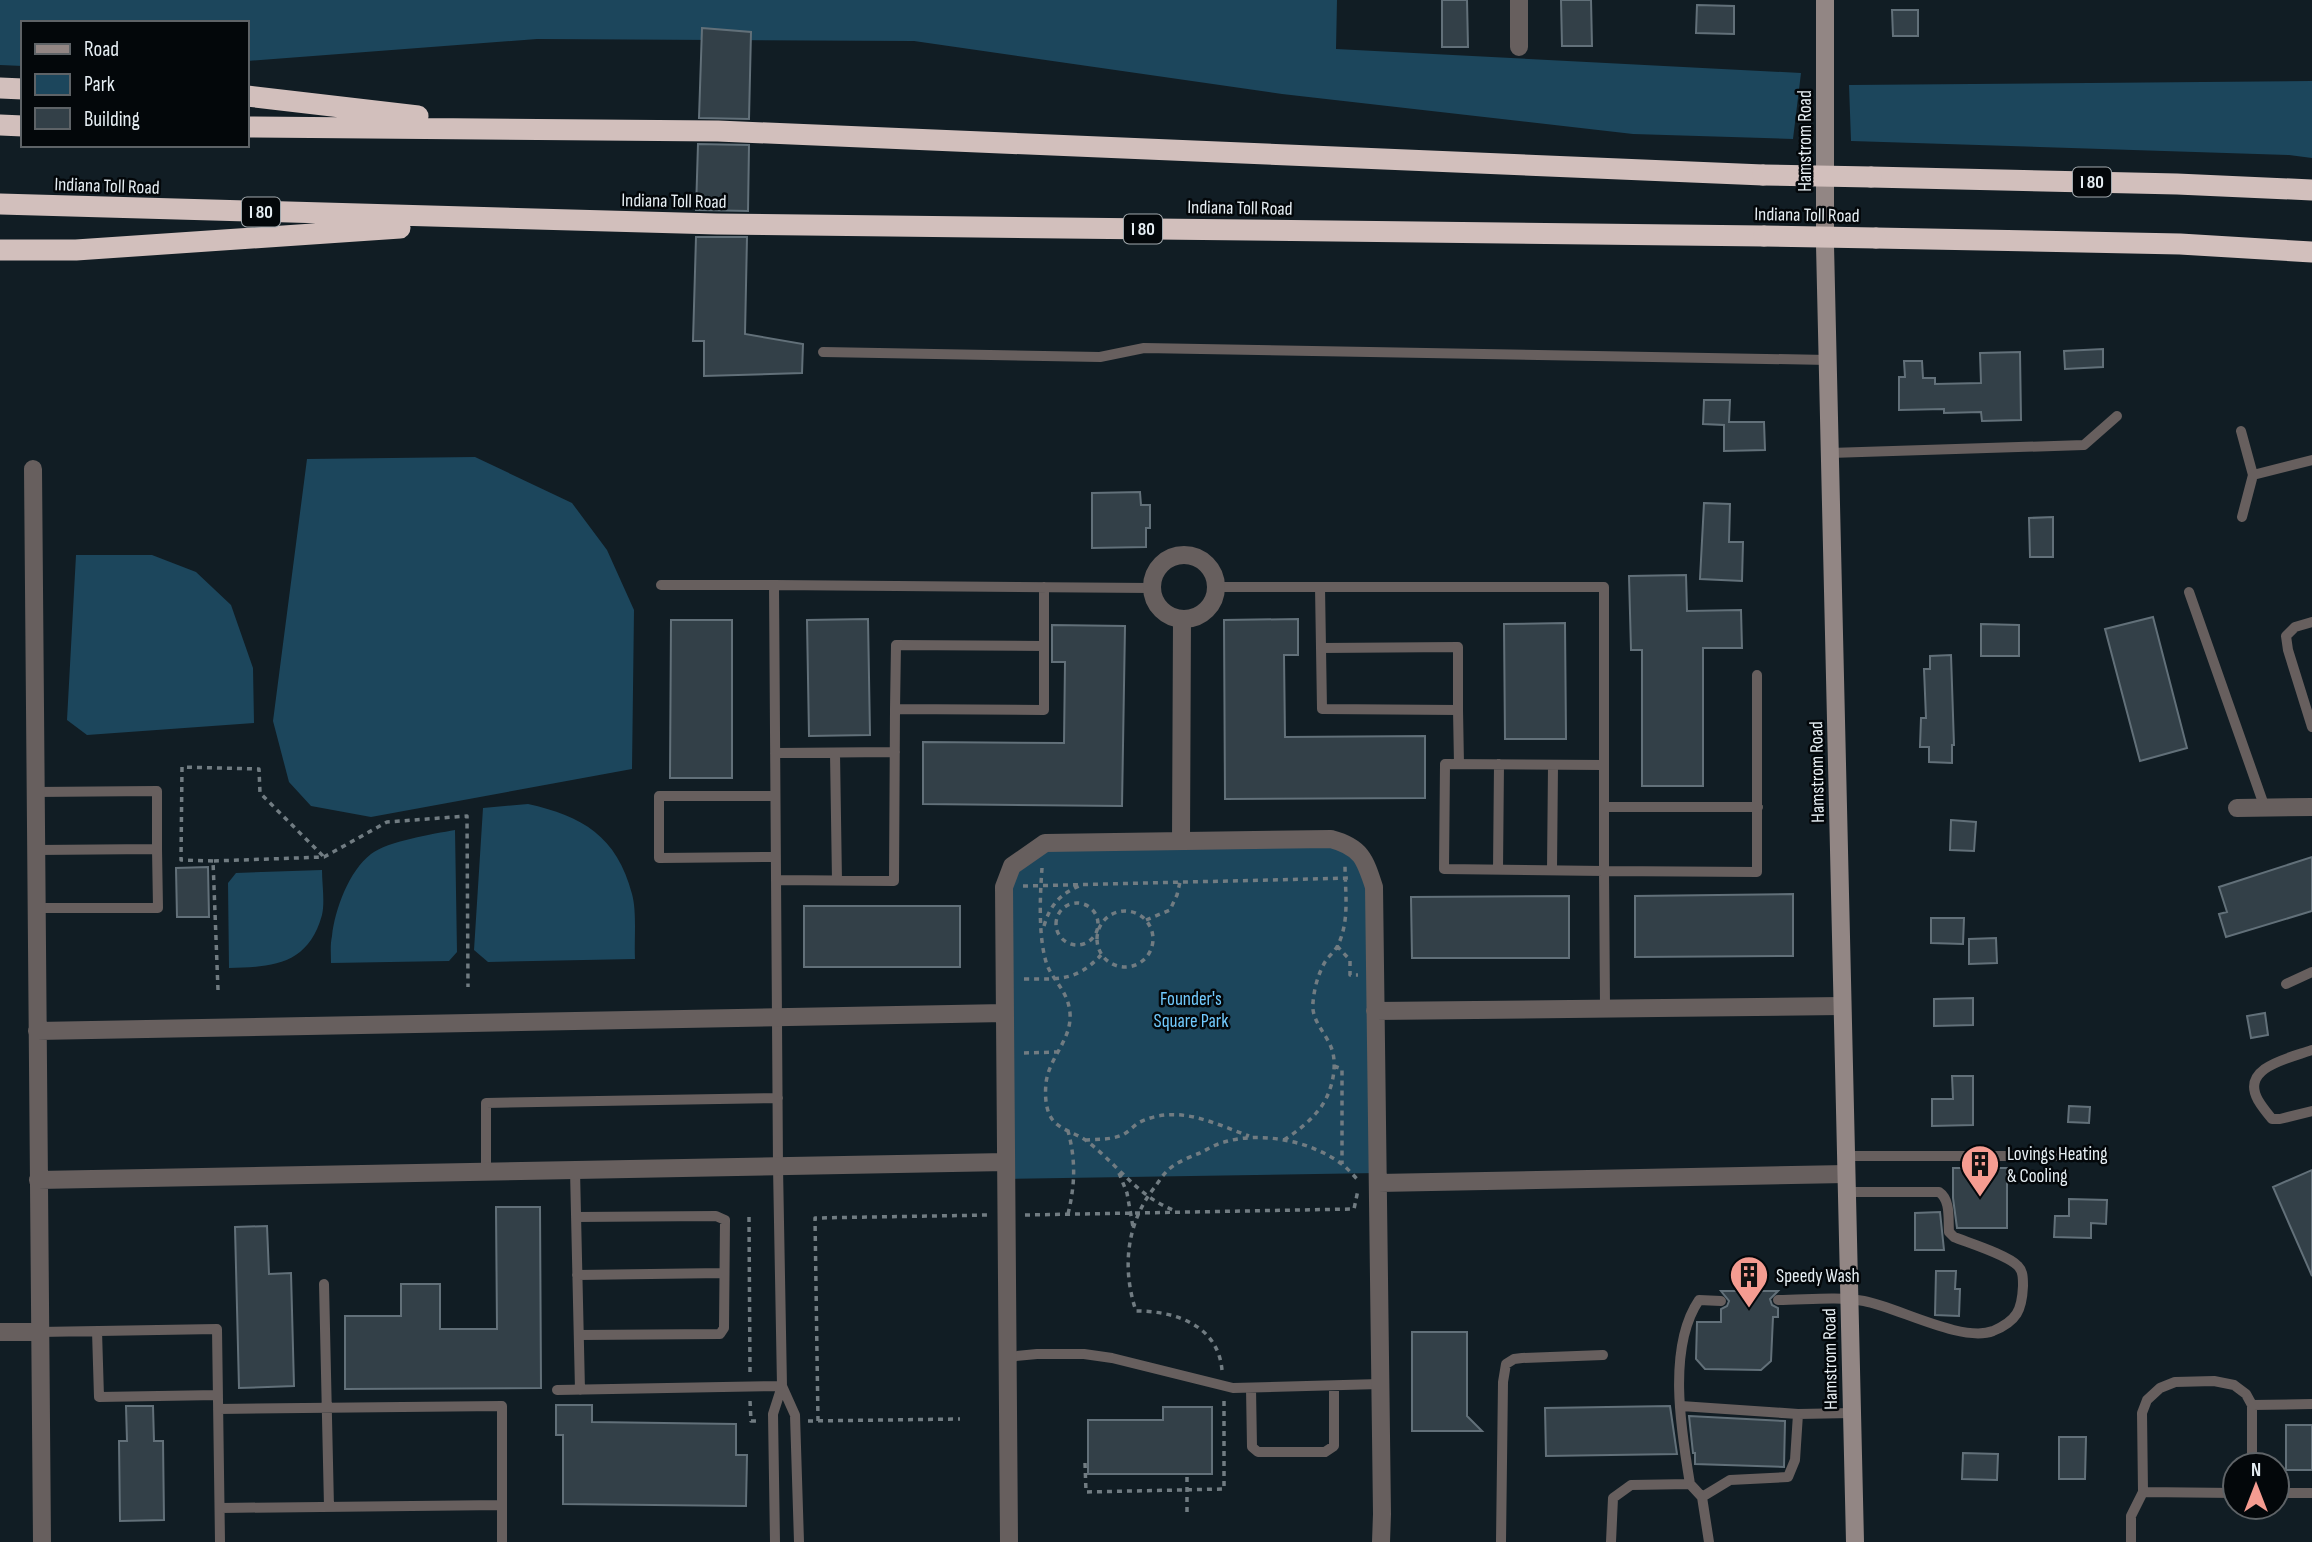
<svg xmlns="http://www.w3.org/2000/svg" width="2312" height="1542" viewBox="0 0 2312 1542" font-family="'Sofia Sans Condensed',sans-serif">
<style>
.green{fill:#1c465c}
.building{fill:#334048;stroke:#627079;stroke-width:2}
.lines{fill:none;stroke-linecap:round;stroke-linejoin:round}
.path{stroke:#717c82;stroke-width:3.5;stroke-dasharray:5 5;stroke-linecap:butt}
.lane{stroke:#675f5e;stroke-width:10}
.street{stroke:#675f5e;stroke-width:18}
.secondary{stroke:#928684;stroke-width:18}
.highway{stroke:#d2bfbc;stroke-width:21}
.highway-bridge{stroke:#d2bfbc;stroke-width:21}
.labels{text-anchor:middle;stroke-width:5;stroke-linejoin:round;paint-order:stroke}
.shield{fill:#03070a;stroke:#a2a9ad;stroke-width:2}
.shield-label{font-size:18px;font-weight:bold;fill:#e6eef3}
.street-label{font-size:19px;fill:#e6eef3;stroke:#03070a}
.park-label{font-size:19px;fill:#72cbfe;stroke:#03070a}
.poi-label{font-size:19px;fill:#e6eef3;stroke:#03070a;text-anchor:start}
</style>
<rect width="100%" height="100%" fill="#111d24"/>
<!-- green -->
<path class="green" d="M0,0h1337l-1,49 465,24 -8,66 -160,-5 -351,-40 -368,-53 -377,-2 -290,22v-38h-224v43l-23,-1z
M2312,81v77l-23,-3 -438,-14 -2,-56z
M475,457l97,46 35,47 27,60 -2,159 -261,48 -60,-11 -22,-24 -16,-61 34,-262z
M76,555h76l44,17 35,33 22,63 1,55 -167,12 -20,-15z
M528,804c54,12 89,32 104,90 5,18 2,46 3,65l-147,3 -14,-12 9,-142z
M455,830l2,122 -8,9 -118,2c0,-9 -1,-18 1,-27 3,-27 17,-65 39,-82 17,-13 62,-20 84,-24z
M1331,839l34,21 13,313 -372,6 6,-313 18,-14z
M322,870c0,14 3,32 0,45 -14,50 -49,52 -93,53l-1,-85 8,-10z"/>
<!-- building -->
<path class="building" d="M1442,0h25l1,47h-26z
M1561,0h30l1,46h-30z
M1697,5l37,1v28l-38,-1z
M1892,10h26v26h-25z
M702,28l49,4 -2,87 -50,-1z
M698,144l51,1 -1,66 -52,-1z
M696,237h51l-2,97 58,10 -1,29 -98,3v-35h-11z
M2103,349v18l-38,2 -1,-18z
M2020,352l1,68 -39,1 -1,-9 -37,1v-4l-45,1v-33h6l-1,-16h18l1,17h12v6l46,-1 -1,-30z
M1704,400h26l-1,22h35l1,28 -41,1v-26l-21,-1z
M1140,492l1,13h9v23h-4v19l-54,1v-55z
M1704,503l26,1 -1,38h14l-1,39 -42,-2z
M2053,517v40h-23l-1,-39z
M1686,575l1,36 54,-1 1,38h-39v138h-61v-136h-11l-2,-74z
M2153,617l34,131 -47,13 -35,-132z
M868,619l2,116 -61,1 -2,-116z
M1298,619v36h-14l1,82 140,-1v62l-200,1 -1,-179z
M671,620h61v158h-62z
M1565,623l1,116h-61l-1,-115z
M1981,624l38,1v31h-38z
M1052,625l73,1 -3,180 -199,-2v-62l141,1 1,-81h-13z
M1951,655l3,90h-2v18l-23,-1v-15h-9l1,-29h5l-2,-49h6v-13z
M1951,820l25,2 -2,29 -24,-1z
M2312,857v54l-86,26 -7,-23 8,-2 -8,-25z
M208,867l1,50h-32l-1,-49z
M1793,894v62l-158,1v-61z
M1569,896v62h-157l-1,-61z
M804,906h156v61h-156z
M1931,918h33l-1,26 -32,-1z
M1996,938l1,25 -28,1v-25z
M1973,998v27l-39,1v-27z
M2265,1013l3,22 -17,3 -4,-22z
M1952,1076h21v49l-41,1v-27h21z
M2069,1106l21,1 -1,16 -21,-1z
M1953,1168h54v60h-50l-4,-30z
M2312,1170v106l-39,-89z
M2069,1199l38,1 -1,24 -15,-1v15l-37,-1 1,-21h14z
M496,1207h44l1,181 -196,1v-73h56v-32h39v45h57z
M1940,1212l4,38h-29v-37z
M267,1226l2,48 22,-1 3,113 -55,2 -4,-161z
M1936,1271h20l-1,18h5l-1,27 -24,-1z
M1721,1291h57l-8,8 2,6 6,3v9h-5l-2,44 -10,9 -56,-1 -9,-10 1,-37h24v-13l6,-3 2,-5z
M1412,1332h55v84l15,15h-70z
M556,1405h36v17l144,2v31h11l-1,51 -183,-2v-69h-7z
M126,1406h27l1,35h9l1,79 -44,1 -1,-80h8z
M1670,1406l7,48 -131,2 -1,-48z
M1163,1407h49v67h-124v-54h75z
M1689,1416l96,5 -1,46 -89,-3v-11h-2z
M2286,1425h26v45h-26z
M2059,1437h27l-1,42h-26z
M1963,1453l35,1 -1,26 -35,-1z"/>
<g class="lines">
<!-- path -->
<path class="path" d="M213,861l-32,-1 1,-93 77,2 1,24 64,64
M1042,868c-2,28 -4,70 5,97 7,17 21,26 23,48 2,27 -21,44 -24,70 -1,11 -1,26 6,36 9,12 25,14 36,23 30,23 51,56 88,69
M1023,886l329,-8
M1056 924a21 21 0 1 1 42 0a21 21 0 1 1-42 0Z
M1097 939a28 28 0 1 1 56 0a28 28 0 1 1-56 0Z
M1146,920l24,-10 7,-15 3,-13
M1044,926c6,-21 16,-32 37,-41
M1337,946l13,14v15h8
M1024,979c34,0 52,3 77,-24
M218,990l-5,-129 111,-4 63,-35 80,-6 1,171
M1024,1053l34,-1
M1334,1066l8,3v95
M1085,1140c13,-1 26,0 37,-5 7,-3 12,-10 18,-13 38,-18 73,1 109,14
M1284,1140c12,-8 24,-17 33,-28 14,-15 22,-46 14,-65 -6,-15 -20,-27 -18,-44 1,-14 5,-29 12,-41 4,-6 10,-11 13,-17 12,-25 7,-53 7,-80
M1119,1173l8,20 6,34
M1068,1214c7,-29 8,-53 0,-83
M1025,1215l329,-6 4,-19
M749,1217l1,156
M1222,1370c-4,-45 -47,-59 -86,-59 -14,-42 -10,-87 18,-123 4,-5 8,-12 13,-17 8,-8 22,-14 33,-18 8,-4 16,-9 24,-11 38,-11 88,-1 119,23 5,4 10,10 15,15
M750,1401l1,20h7
M808,1421l152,-2
M818,1421l-3,-203 174,-3
M1085,1463l1,29 138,-3v-90
M1187,1477v39"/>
<!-- lane -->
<path class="lane" d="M823,352l277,5 44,-9 684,12
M2241,431l12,44 -11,42
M1830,453l254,-8 33,-29
M2253,475l59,-15
M661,585h113
M1216,587h388c0,95 0,189 0,284l-160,-2 1,-105 159,1
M1320,587l2,122 136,1v-63l-137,1
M2189,592l76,216
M2312,622l-17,5 -9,9 2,14 24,77
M895,709l1,-64 148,1
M1458,710l1,54
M775,753l120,-1
M835,753l2,128
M35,792l122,-1v58l-121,1
M775,796h-116v62l116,-1
M1604,807h154
M1498,870l1,-106
M1552,870l1,-105
M776,880l118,1 1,-172 149,1v-123
M36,908h122l-1,-59
M2286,984l26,-12
M1605,1008l-1,-137 153,1v-197
M2312,1050c-22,8 -72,17 -54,50 4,7 9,13 14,19h8l32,-8
M1846,1156h238
M575,1170l5,220
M486,1172v-69l292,-5
M576,1217l140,-1 9,4 -1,108 -4,6 -141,1
M577,1275l147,-2
M324,1284l5,223
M1778,1300c28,0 58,-4 86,1 33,6 98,42 129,30 24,-10 29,-21 30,-45 0,-8 0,-15 -5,-20 -10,-11 -49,-23 -64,-29l-5,-5c-1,-13 2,-32 -10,-40h-92
M97,1331l2,66 119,-2
M39,1332l178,-3 3,213
M1007,1357l30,-3h47l28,4 121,30 147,-4
M1251,1388l1,59 6,5h67l9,-6v-60
M557,1390l225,-4 -4,-219 -4,-582 377,3
M2252,1405l60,-1
M1681,1406l117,8
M218,1409l284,-3v99
M1690,1484c-9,-54 -23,-137 9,-184l22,1
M2143,1492l92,1
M2277,1493h35
M1702,1497l28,-17 58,-3 7,-17 3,-46 54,-1
M220,1508l282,-3v37
M775,1542l-2,-128 9,-28 13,29 4,127
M1501,1542l2,-160 3,-18 8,-5 8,-1 81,-3
M1611,1542l2,-44 18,-13 59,-1 12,13 7,45
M2131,1542v-26l12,-24 -1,-79 5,-13 13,-12 15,-6 39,-1 20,4 12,9 6,11v60"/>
<!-- street -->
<path class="street" d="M1519,0v47
M33,469l9,1073
M1152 587a32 32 0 1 1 64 0a32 32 0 1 1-64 0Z
M2237,808l75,-1
M1181,841l1,-221
M1375,1011l467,-5
M37,1031l968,-18
M38,1180l968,-18
M1378,1183l468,-9
M0,1332h39
M1009,1542l-5,-655 8,-21 33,-23 286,-4c30,8 34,20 43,48l8,627 -1,28"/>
<!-- secondary -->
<path class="secondary" d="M1825,0v245l30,1297"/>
<!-- highway -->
<path class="highway" d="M0,88l23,1
M247,96l171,20
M0,125l23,1
M247,127l471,4 1045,44
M1871,177l306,7 135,6
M0,204l717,20 1047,12
M1876,238l304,6 132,8
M0,250h76l324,-22"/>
<!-- highway-bridge -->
<path class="highway-bridge" d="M1763,175l108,2
M1764,236l112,2"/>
</g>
<!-- icons -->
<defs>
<g id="building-pin" transform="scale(2.0125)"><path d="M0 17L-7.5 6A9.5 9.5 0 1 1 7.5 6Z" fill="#f59c91" stroke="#03070a"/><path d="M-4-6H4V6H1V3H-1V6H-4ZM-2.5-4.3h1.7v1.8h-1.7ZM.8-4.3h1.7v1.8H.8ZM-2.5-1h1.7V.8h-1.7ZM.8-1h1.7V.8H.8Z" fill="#111"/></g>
</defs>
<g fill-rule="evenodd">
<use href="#building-pin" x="1980" y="1164"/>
<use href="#building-pin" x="1749" y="1275"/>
</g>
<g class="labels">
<!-- shield labels -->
<g class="shield">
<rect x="2073" y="167.5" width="38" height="29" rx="5"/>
<rect x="242" y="197.5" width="38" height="29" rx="5"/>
<rect x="1124" y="214.5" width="38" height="29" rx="5"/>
</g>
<g class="shield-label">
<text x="2092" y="188">I 80</text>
<text x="261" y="218">I 80</text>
<text x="1143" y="235">I 80</text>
</g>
<!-- street labels -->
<g class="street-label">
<text transform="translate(1804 141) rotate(-90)" y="7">Hamstrom Road</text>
<text transform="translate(107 185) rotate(2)" y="7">Indiana Toll Road</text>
<text transform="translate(674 200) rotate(1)" y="7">Indiana Toll Road</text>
<text transform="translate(1240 207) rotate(1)" y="7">Indiana Toll Road</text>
<text transform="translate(1807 214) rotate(1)" y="7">Indiana Toll Road</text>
<text transform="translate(1816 772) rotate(-91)" y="7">Hamstrom Road</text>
<text transform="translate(1829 1359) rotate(-91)" y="7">Hamstrom Road</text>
</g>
<!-- park labels -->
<g class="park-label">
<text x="1191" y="1005">Founder's<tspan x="1191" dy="22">Square Park</tspan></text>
</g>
<!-- poi labels -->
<g class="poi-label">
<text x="2007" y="1160">Lovings Heating<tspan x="2007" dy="22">&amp; Cooling</tspan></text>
<text x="1776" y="1282">Speedy Wash</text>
</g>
</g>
<!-- legend -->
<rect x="21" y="21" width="228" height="126" fill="#03070a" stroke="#5e6367" stroke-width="2"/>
<rect x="35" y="44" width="35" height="10" fill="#928684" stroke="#5e6367" stroke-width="2"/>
<text x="84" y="56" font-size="21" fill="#e6eef3">Road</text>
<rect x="35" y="74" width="35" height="21" fill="#1c465c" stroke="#5e6367" stroke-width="2"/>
<text x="84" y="91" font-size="21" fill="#e6eef3">Park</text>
<rect x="35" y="108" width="35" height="21" fill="#334048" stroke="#5e6367" stroke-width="2"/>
<text x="84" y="126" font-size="21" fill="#e6eef3">Building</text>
<!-- north arrow -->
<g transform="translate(2256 1486)"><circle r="33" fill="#03070a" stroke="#5e6367" stroke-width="2"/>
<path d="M0-5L12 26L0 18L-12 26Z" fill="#f59c91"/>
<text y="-10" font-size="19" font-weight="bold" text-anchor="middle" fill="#e6eef3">N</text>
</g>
</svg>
